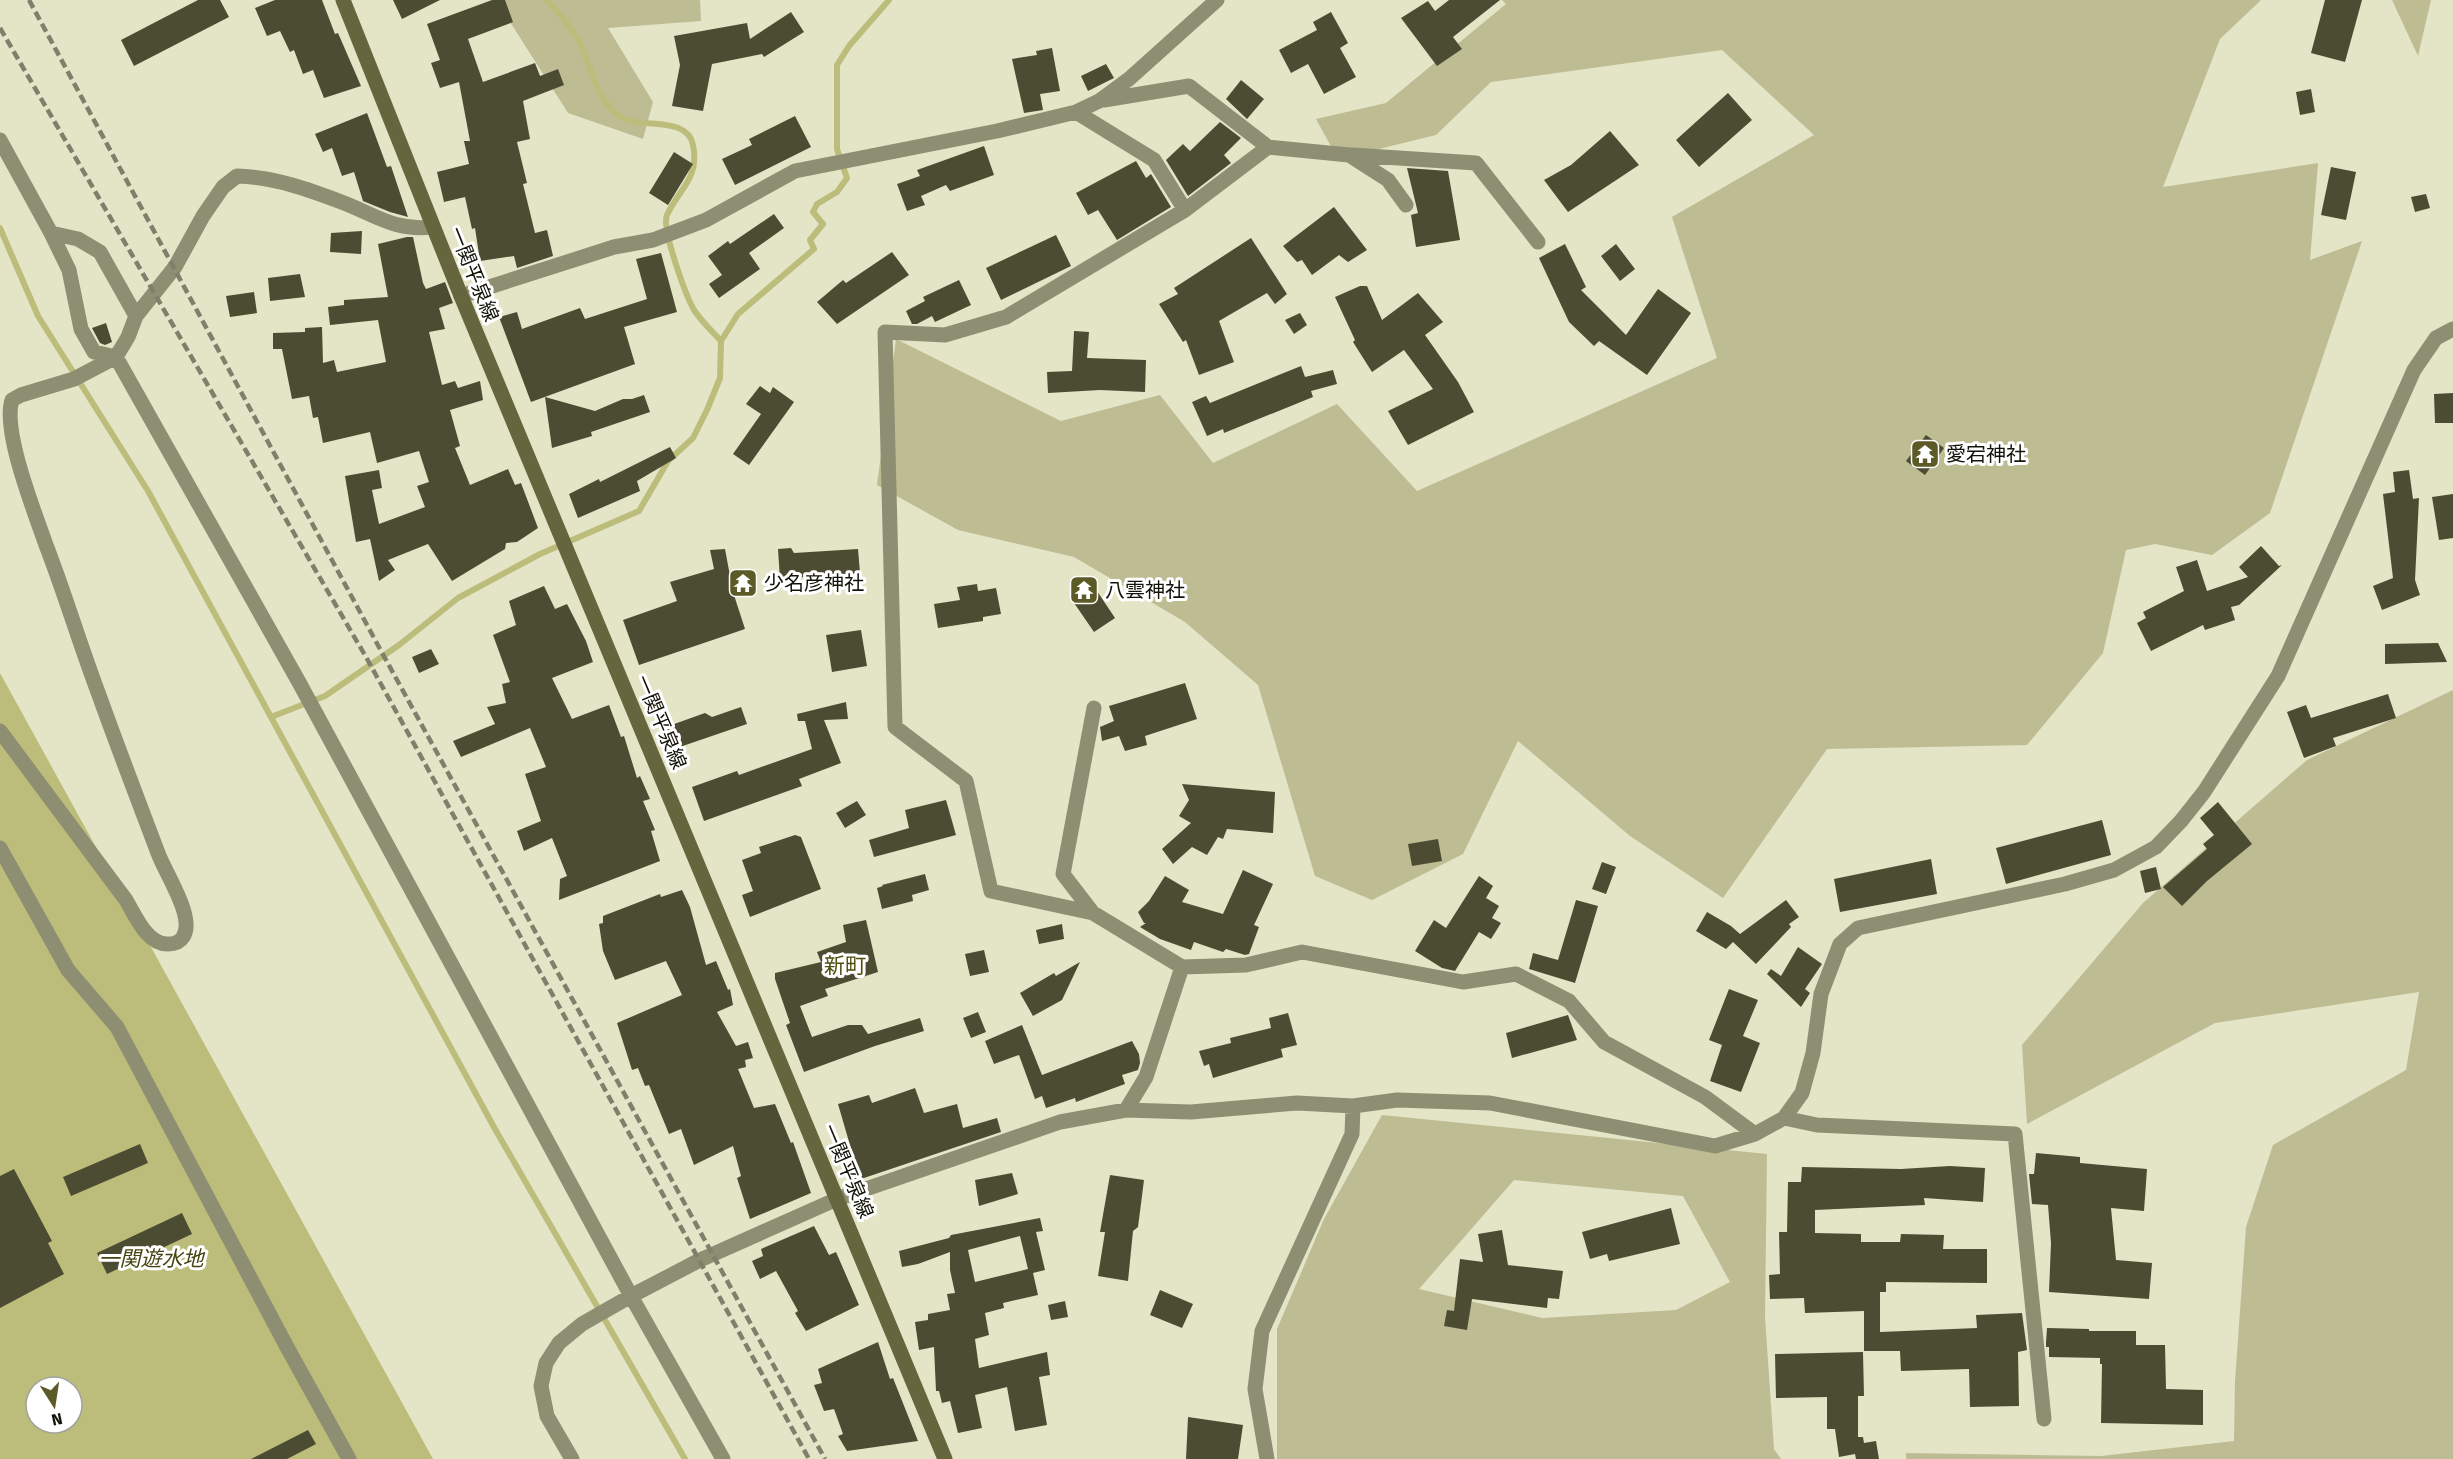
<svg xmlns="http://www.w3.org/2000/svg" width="2453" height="1459" viewBox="0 0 2453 1459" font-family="'Fira Sans','Noto Sans JP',sans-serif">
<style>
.green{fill:#bdbc93;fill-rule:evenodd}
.water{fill:#bcbc7b;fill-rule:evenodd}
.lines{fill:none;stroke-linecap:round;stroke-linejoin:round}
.stream{stroke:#bcbc7b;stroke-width:6}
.building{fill:#4c4c33;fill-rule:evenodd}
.street{stroke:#8e8e73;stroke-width:15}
.secondary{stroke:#66663e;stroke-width:15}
.rail{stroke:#7f7f6b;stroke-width:4.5;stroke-dasharray:9 4.5;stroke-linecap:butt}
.labels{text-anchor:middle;stroke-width:6;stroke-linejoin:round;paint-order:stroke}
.street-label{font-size:20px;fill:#131309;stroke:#fff}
.poi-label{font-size:20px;fill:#131309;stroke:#fff;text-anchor:start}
.neighbourhood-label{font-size:21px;fill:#4f4c0e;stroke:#fff}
.water-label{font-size:21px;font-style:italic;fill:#464412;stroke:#fff}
</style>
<rect width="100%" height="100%" fill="#e4e4c7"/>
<!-- green -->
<path class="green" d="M496,0h204l1,21 -93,7 45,74 -10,37 -75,-26z
M1502,0h759l-41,39 -57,148 155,-24 -8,97 52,-19 -92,272 -58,42 -57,-11 -29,6 -23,103 -76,92 -200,4 -104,149 -93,-62 -112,-95 -55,113 -91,46 -57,-24 -57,-191 -73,-63 -111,-65 -116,-27 -81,-45 19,-146 165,82 99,-26 53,68 124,-59 80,87 300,-133 -45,-141 142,-82 -92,-85 -231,32 -55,53 -98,24 -22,-40 70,-16 120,-99z
M2392,0h39l-13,56z
M2453,690v769h-547v-6l195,3 133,-15 1,-60 11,-154 27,-82 133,-75 13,-78 -204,31 -188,101 -5,-79 121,-142 164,-143z
M1382,1115l385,39 -2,163 9,132 7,10h-504v-130l47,-110zM1514,1180l169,16 47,86 -54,28 -134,8 -123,-29z"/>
<!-- water -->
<path class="water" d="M0,673l433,786h-433zM36,1387h36v36h-36z"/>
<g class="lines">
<!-- stream -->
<path class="stream" d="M0,228l38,88 110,175 347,638 190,330
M721,341l17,-27 76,-65 -4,-9 13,-16 -10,-12 4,-8 20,-12 10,-14 -10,-29v-84l12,-19 40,-46
M271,717l54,-21 74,-51 59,-47 82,-44 99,-43 29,-50 25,-23 14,-28 13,-32 1,-37c-9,-10 -19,-19 -27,-31 -8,-14 -33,-82 -27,-95 12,-26 33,-37 26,-70 -6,-31 -54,-14 -75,-30 -22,-17 -27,-48 -38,-72 -8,-15 -22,-31 -34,-43"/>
</g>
<!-- building -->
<path class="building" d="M198,0h22l9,17 -95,49 -13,-26z
M275,0h47l13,34 3,-1 23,53 -37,12 -11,-28 -10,4 -9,-24 -4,2 -10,-21 -13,5 -12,-28z
M393,0h47l-38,19z
M492,0h13l8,22 -45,17 15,43 52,-19 5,13 18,-7 6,16 -41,16 7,38 -13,3 10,41 -4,1 12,49 12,-3 6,26 -36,12 -3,-12 -34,5 -5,-33 -3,1 -7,-32 -21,5 -7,-30 32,-8 -5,-23h6l-11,-59 -19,6 -9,-25 9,-3 -13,-36z
M1449,0h51l-47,37 9,12 -25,17 -36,-48 27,-17 7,10z
M2325,0h37l-17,62 -34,-9z
M791,12l13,20 -40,25 -2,-3 -50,10 -9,47 -31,-5 8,-41 -6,-29 73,-13 3,16z
M1331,12l17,31 -8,5 16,29 -32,17 -16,-30 -17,9 -12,-23 38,-20 -4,-8z
M1052,48l8,43 -20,3 3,16 -19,3 -12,-54 25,-4 -1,-4z
M1106,64l8,14 -26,13 -7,-15z
M1241,80l23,19 -17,20 -21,-20z
M2311,89l4,23 -15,3 -4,-23z
M1728,93l24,27 -53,47 -23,-27z
M367,113l20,54 4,-1 17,51 -18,-5 -27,-11 -9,-29 -12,4 -10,-28 -9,4 -8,-18z
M795,116l16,31 -76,38 -13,-26 30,-14 -3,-6z
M1220,122l21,16 -17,17 7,8 -43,33 -22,-36 17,-16 7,7z
M1610,131l29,34 -71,47 -24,-32 27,-15z
M984,146l10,29 -44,16 -4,-6 -25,11 4,9 -18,6 -10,-27 23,-8 -3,-6z
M674,152l19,12 -25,41 -19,-12z
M1136,161l10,17 5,-4 20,33 -54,33 -19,-30 -10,5 -12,-22z
M2331,167l25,5 -10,48 -25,-5z
M1407,168l41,3 12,69 -44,7 -5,-32 7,-2z
M2426,194l4,14 -15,4 -4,-15z
M1334,207l33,43 -19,12 -9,-7 -27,20 -10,-15 -5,2 -14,-16z
M774,214l10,14 -35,25 11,16 -41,29 -10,-14 13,-9 -14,-19 20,-15 2,3z
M362,231l-1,23 -31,-2 1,-19z
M1056,235l15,31 -70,34 -15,-32z
M407,237h6l10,46 3,6 19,-7 8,21 -14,5 6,21 -16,3 13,53 13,-4 3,7 22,-7 3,19 -33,10 10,36 -5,2 15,37 38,-16 7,16 6,-2 17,45 -21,14 -11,1 -1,6 -53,32 -24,-37 -40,16 7,10 -16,11 -9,-42 -14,3 -11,-66 34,-6 3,18 -10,2 7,34 46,-17 -8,-21 12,-4 -10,-31 -42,12 -7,-31 -47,11 -5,-26 -5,1 -4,-22 -17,3 -10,-50h-9v-16l32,-1v-4l17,-1 1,36 11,-3 3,12 49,-10 -8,-42 -48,5 -2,-18 16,-2v-5l44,-3 -10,-53z
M1251,238l36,56 -12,10 -8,-11 -48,28 15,41 -35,13 -13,-35 -3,2 -24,-38 19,-10 -4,-6z
M1565,244l21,43 -5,3 45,45 32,-46 33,24 -44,62 -48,-34 -5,5 -25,-24 -30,-64z
M1616,244l19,25 -15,12 -19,-25z
M892,252l17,23 -72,49 -20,-22 26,-22 3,3z
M661,253l16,59 -53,15 11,37 -104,38 -32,-85 18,-5 5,17 58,-21 5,11 62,-20 -11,-40z
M300,274l5,23 -35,4 -2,-23z
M959,280l12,25 -36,17 -3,-6 -15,8h-5l-6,-13 19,-10 -2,-4z
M1360,286h7l15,34 36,-27 25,29 -18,13 33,47 16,30 -66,33 -20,-34 45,-22 -29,-39 -32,22 -19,-30 2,-2 -20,-43z
M254,292l3,21 -27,4 -4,-21z
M1300,313l7,12 -13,9 -9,-14z
M106,323l6,19 -7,3 -5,-2 -8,-15z
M1074,331l15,1 -2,26 59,2 -1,32 -45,-2 -52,3 -1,-21 25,-1z
M1301,366l4,11 28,-7 4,14 -26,7 2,6 -89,36 -1,-4 -16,7 -15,-34 14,-6 4,7z
M760,386l10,7 3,-6 21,15 -45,63 -16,-11 28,-40 -15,-10z
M2453,393v30h-18l-1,-29z
M644,395l6,17 -59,20 1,4 -40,12 -7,-51 50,14 28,-12h9z
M1926,435l18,13 -19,27 -19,-14z
M670,447l6,11 -39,23 3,10 -62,27 -9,-24 30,-15 1,3z
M2409,470l4,29 6,-1 -4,82 5,15 -38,15 -9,-24 20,-8 -10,-84 12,-2 -2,-20z
M2453,494v44l-14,2 -7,-43z
M2261,546l18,20 3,-1 -43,40 -8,2 4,13 -30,10 -2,-5 -52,26 -14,-28 9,-5 -3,-6 41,-21 -8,-24 21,-7 10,31 41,-14 -9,-10z
M791,548l3,5 64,-4 2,24 -80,6 -2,-30z
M725,549l8,43 12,37 -106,36 -16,-45 54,-19 -7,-19 44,-13 -4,-19z
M1091,582l24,36 -21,14 -24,-35z
M977,584l1,7 18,-3 5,26 -18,3v4l-45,7 -4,-24 26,-4 -3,-13z
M544,586l11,23 12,-5 19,37 7,21 -41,16 20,41 37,-14 12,32 3,-1 13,42 3,-2 10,23 -7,2 12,29 -4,1 9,30 -101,39 1,-21 7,-3 -15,-38 -28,13 -7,-20 24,-10 -16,-47 21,-7 -16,-39 -69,29 -8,-16 42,-17 -8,-17 19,-4 -4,-19 8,-2 -17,-47 23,-10 -7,-24z
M861,630l6,36 -35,6 -6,-37z
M2438,643l9,19 -62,2v-20z
M431,649l8,15 -20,9 -7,-16z
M1185,683l12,36 -52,17 2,9 -22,6 -6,-15 -17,5 -2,-14 14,-6 -5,-15z
M2388,694l8,24 -63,20 3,8 -32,12 -17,-46 19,-7 5,13z
M846,702l2,17 -24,1 17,43 -42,16 3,7 -98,35 -12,-34 45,-16 2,4 73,-26 -7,-28h-7l-1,-7z
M741,707l6,17 -76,26 -8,-22 42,-15 7,4z
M1182,784l93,8 -2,41 -46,-4 -4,10 -5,-2 -11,18 -15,-8 -19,17 -11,-15 29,-26 -12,-7 10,-16z
M946,800l10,35 -82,22 -5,-17 40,-12 -4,-18z
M857,801l9,14 -21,13 -9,-15z
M2218,802l34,42 -45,37 -25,25 -19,-19 44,-38 -4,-5 11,-9 -14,-17z
M2102,820l9,35 -105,29 -10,-36z
M795,835l6,2 20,52 -71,28 -8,-22 11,-4 -11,-31 19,-7 -2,-6z
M1438,839l4,22 -30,5 -4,-22z
M1931,859l6,35 -97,18 -6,-33z
M1602,862l14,5 -10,27 -14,-5z
M2156,867l5,22 -16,4 -5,-22z
M1243,870l30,14 -19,41 5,2 -10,27 -4,1 -19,-6 -3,3 -29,-10 -3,8 -31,-11 -20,-12 6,-4h-2l-6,-11 11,-11 16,-25 24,14 -7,12 41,12z
M925,874l4,16 -17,5 1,6 -31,8 -5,-21 6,-2 -1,-1z
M1479,876l14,10 -7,12 13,8 -7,12 9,5 -10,16 -12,-7 -24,39 -13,-3 -27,-17 19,-31 12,8z
M682,890l8,17 16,58 10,-4 12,29 2,-1 3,16 -16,7 19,34 12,-4 5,16 -8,2 1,7 -8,2 16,39 21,-4 16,39 2,-1 18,51 -61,26 -13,-41 4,-2 -8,-30 -39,19 -13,-36 -12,5 -20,-49 -4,1 -7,-18 -6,2 -15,-47 65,-28 -16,-34 -51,19 -12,-29 -4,-27 4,-1v-7l57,-22 1,3z
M1576,900l22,6 -23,77 -46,-14 4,-16 25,7z
M1786,900l13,17 -10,7 2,3 -35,37 -23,-22 -7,7 -30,-18 11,-19 24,14 9,8z
M866,920l12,52 -53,17 3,7 -28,10 12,31 36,-12h14l6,9 52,-16 4,13 -49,15 -71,26 -18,-47 4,-2 -15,-44v-6l46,-11 -4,-10 29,-10 -3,-17z
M1062,924l2,15 -25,5 -3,-14z
M1798,947l24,17 -17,25 5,4 -9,14 -34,-33 4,-5 10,7z
M984,950l5,22 -19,4 -5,-22z
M1080,962l-18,38 -29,16 -13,-23 34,-20 2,3z
M1729,989l29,11 -15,36 17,7 -19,49 -31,-11 12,-36 -13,-5z
M978,1012l8,20 -15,6 -8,-20z
M1288,1013l9,32 -16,4 2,8 -70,21 -4,-14 -5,2 -5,-15 32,-8 -1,-5 41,-10 -2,-10z
M1568,1015l9,25 -65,18 -6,-25z
M1022,1025l20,50 90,-34 7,13 1,9 -2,7 -16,5 3,9 -49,18 -1,-4 -29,10 -4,-12 -7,3 -16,-44 -25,9 -9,-23z
M915,1088l9,25 33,-9 6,24 34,-10 4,14 -149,50 -6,-7 -6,-20 12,-3 -14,-48 31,-9 3,8z
M140,1144l8,19 -77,33 -8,-19z
M2036,1153l44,4v6l67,6 -3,42 -33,-3 5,52 36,3 -3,36 -100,-7 2,-49 -3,-38 -16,-1 -3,-30h5z
M1950,1166l35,2 -2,34 -59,-4 1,7 -110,5v23l46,1v8h39l1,-8 43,1 -1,14h44v34l-101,-1v10h-6v40l97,-4 -1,-13 46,-2 5,37 -9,2 1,54 -49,1 -1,-38 -68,2 -1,-20h-36v-40l-59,2 -1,-15 -34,1 -1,-24 11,-1 -1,-42h8l1,-50h13l1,-15 99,2z
M14,1169l38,72 -4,2 16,31 -64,34v-132z
M1012,1173l6,21 -39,12 -4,-26z
M1110,1175l34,5 -6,47 -5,4 -5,50 -30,-5 7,-44h-5z
M1671,1208l9,36 -71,17 -2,-7 -17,5 -8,-27z
M182,1213l10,21 -85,40 -10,-21z
M1040,1218l3,13 -7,1 9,38 -12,3 5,22 -35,8 1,5 -19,5 4,22 -14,4 4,29 68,-16 3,23 -11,2 8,48 -32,6 -8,-44 -32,8 7,33 -24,5 -8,-32 -8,2 -3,-12h-3l-2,-44 -15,3 -4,-28 13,-2v-6l22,-4 -3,-16 8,-1 -5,-23v-18l-32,12 -16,3 -3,-16 50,-13 2,-3zM1020,1236l8,33 -53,13 -7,-32z
M814,1226l15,29 7,-3 23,53 -53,26 -11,-18 3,-2 -22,-40 -16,8 -8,-18 11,-5 -2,-7z
M1502,1230l6,35 55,6 -4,28 -11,-1 -1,10 -75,-9 -5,31 -23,-4 3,-16 7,1 6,-52 23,3 -5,-28z
M1160,1290l33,14 -11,24 -32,-13z
M1065,1301l3,16 -17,3 -3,-15z
M2047,1328l42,1v2h47v14h29l1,44 37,1v35l-102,-2 1,-59h-2v-6l-51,-1v-10h-3v-4z
M878,1342l12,37 3,-1 25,63 -71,10 -9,-15 5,-2 -9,-25 -10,2 -10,-26 8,-2 -4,-14z
M1863,1352l1,44h-6v41h5l1,6 12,-2 3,18h-23l-1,-5 -16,3 -4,-28h-8v-32l-51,1 -1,-44z
M1188,1417l55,8 -5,34h-52z
M308,1430l8,14 -29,15h-36z"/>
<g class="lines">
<!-- street -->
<path class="street" d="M1104,100l85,-14 79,61 81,8 39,25 18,25
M1076,112l78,48 31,50 83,-63
M0,140l51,93 18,37 12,59 13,23 22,5 184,327 331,612 92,163
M1352,155l124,8 62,79
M51,233l27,6 22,13 36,64
M461,296l153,-49 39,-7 53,-20 89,-49 202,-40 79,-19 23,-11 30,-22 88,-79
M0,731l126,169c9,15 21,45 42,44 6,0 12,-2 15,-7 13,-19 -18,-64 -25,-84 -20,-53 -40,-105 -59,-158 -19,-50 -34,-101 -53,-150 -11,-32 -44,-114 -34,-145l9,-5 53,-16 42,-22 12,-20 8,-21 39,-49 28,-51 20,-29 14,-11c38,1 73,14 107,27 33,13 51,28 88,24
M0,848l68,122 49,57 171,322 61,110
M1093,913l-30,-39 31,-166
M1182,967l-89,-54 -102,-22 -25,-110 -71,-54 -10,-395 60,3 61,-18 179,-107
M1126,1110l20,-33 36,-110 64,-2 56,-13 161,30 53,-8 53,27 35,41 101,55 50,37
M1784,1118l33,7 198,9 29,285
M572,1459l-25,-43 -6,-30 5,-23 13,-20 23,-19 49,-28 69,-36 137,-61 223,-77 66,-12 65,2 106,-9 56,3 44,-6 93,3 225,43 40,-12 29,-16 18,-25 11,-40 8,-59 19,-50 18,-16 207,-44 49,-14 42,-23 25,-26 23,-29 74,-116 136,-306 22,-32 17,-9
M1267,1459l-12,-70 7,-58 90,-197 1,-28"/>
<!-- secondary -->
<path class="secondary" d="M343,0l118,296 484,1163"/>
<!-- rail -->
<path class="rail" d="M29,0l351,649 445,810
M0,28l366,629 443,802"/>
</g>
<!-- icons -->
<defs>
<g id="temple-square" transform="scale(1.5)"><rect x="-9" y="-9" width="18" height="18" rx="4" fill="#5c5a27" stroke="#fff"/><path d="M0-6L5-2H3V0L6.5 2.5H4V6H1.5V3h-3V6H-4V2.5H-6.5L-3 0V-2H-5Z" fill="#fff"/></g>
</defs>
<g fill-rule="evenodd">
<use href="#temple-square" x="1925" y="454"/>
<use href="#temple-square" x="743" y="583"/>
<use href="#temple-square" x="1084" y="590"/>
</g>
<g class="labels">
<!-- street labels -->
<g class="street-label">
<text transform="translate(474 274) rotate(68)" y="7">一関平泉線</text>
<text transform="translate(661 722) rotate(67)" y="7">一関平泉線</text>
<text transform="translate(848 1171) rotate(67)" y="7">一関平泉線</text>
</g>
<!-- poi labels -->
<g class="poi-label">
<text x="1946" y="461">愛宕神社</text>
<text x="764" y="590">少名彦神社</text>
<text x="1105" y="597">八雲神社</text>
</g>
<!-- neighbourhood labels -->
<g class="neighbourhood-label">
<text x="845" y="973">新町</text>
</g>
<!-- water labels -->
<g class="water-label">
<text x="151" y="1266">一関遊水地</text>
</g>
</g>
<!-- north arrow -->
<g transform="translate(54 1405) rotate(168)"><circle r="28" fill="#ffffff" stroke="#a1a19d" stroke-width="1.5"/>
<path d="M0-4.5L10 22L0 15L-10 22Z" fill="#5c5a27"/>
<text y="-9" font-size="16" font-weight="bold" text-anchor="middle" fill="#131309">N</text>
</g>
</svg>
